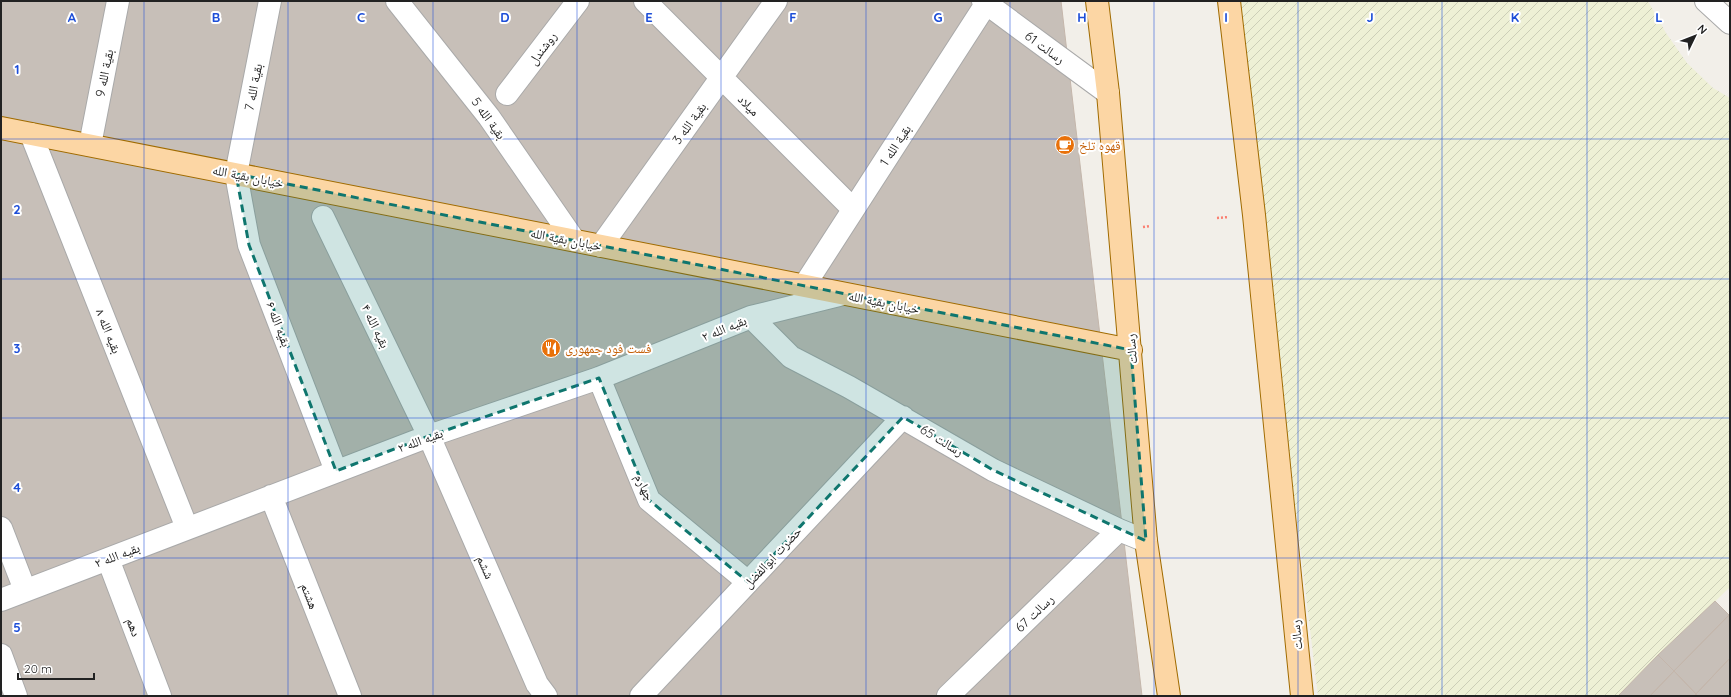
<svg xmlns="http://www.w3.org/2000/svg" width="1731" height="697" viewBox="0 0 1731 697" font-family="Quicksand,'Noto Naskh Arabic',sans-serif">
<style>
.farmland{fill:url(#farmland-furrows)}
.building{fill:#c7bfb8;stroke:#c4b6ab}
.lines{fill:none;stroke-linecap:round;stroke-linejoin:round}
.minor-casing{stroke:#a9a9a9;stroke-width:24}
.major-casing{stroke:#a06b00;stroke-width:24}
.path{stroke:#fa8072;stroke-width:2.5;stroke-dasharray:2 2;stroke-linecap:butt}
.minor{stroke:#fff;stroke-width:22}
.major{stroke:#fcd6a4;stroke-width:22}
.marked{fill:#0f766e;fill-opacity:0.2;stroke:#0f766e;stroke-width:3;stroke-dasharray:8 5;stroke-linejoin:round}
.grid{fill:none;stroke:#1d4ed8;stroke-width:1;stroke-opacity:0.55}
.labels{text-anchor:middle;stroke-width:4;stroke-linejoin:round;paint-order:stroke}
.street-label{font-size:13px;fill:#222;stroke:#fff}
.food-label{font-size:13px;fill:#c56008;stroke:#fff;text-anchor:start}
.grid-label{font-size:13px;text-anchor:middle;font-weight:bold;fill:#1d4ed8;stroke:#fff;stroke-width:4;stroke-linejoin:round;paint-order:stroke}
</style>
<defs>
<pattern id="farmland-furrows" width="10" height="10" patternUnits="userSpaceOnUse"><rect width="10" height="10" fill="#eef0d5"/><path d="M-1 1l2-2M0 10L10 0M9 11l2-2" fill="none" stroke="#ccceb7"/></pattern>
</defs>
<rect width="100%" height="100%" fill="#f2efe9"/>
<!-- farmland -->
<path class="farmland" d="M1235,1h413l18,32 21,30 26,25 17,10v489l-112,109h-300z"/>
<!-- building -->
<path class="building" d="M1,1h1060l81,695h-1141z
M1715,601l14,14 -55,56 -16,-16z
M1729,615l1,43 -34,36 -22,-23z
M1658,655l16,16 -24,25h-32z
M1730,658v38h-32l-2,-2z
M1674,671l22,23 -2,2h-44z"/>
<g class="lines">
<!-- minor casing -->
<g class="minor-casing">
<path id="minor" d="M270,1l-34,173 13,71 87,226
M397,1l92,116 85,123
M645,1l208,208
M983,1l125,92
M1706,1l24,22
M507,94l71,-93
M31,134l156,394
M90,145l28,-144
M323,217l106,219 108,248 9,12
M601,246l175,-245
M804,286l182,-282
M751,317l40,40 58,30 144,83 126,60 27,11
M599,378l50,122 99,82
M271,496l79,200
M1,528l24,62
M108,559l52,137
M1,600l428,-164 170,-58 152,-61 92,-23
M1,655l15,41
M641,696l262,-279
M948,696l171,-166"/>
</g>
<!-- major casing -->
<g class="major-casing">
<path id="major" d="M1097,1l11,92 38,448 23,155
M1229,1l25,214 48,481
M1,128l1130,222"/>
</g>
<!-- path -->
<path class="path" d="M1217,218l12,-1
M1143,227l7,-1"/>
<!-- minor -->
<use href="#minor" class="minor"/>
<!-- major -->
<use href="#major" class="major"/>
</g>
<!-- marked area -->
<path class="marked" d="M236,174l895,176 15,191 -153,-71 -90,-53 -155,165 -99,-82 -50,-122 -170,58 -93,35 -87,-226z"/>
<!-- grid -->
<path class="grid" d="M144,1v695M288,1v695M433,1v695M577,1v695M721,1v695M866,1v695M1010,1v695M1154,1v695M1298,1v695M1442,1v695M1587,1v695M1,139h1729M1,279h1729M1,418h1729M1,558h1729"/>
<!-- icons -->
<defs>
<g id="cafe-disc" transform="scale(1)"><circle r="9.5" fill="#e8710a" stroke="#fff"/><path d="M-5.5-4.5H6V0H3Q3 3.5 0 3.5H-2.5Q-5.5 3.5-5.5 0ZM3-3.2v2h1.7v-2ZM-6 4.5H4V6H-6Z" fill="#fff"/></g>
<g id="restaurant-disc" transform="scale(1)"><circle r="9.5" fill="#e8710a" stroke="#fff"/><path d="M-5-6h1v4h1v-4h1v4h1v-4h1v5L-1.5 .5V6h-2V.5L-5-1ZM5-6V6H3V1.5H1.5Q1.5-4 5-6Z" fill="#fff"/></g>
</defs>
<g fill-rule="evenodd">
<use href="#cafe-disc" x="1065" y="145"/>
<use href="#restaurant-disc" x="551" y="348"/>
</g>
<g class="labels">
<!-- street labels -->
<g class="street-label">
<text transform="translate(1045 47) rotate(36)" y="5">رسالت 61</text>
<text transform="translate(542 48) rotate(-53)" y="5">روشندل</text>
<text transform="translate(104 73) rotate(-79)" y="5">بقیة الله 9</text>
<text transform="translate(253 87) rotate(-79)" y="5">بقیة الله 7</text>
<text transform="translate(749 105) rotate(45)" y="5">میلاد</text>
<text transform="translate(489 118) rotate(54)" y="5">بقیة الله 5</text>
<text transform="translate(689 123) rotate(-54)" y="5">بقیة الله 3</text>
<text transform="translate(895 145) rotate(-57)" y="5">بقیة الله 1</text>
<text transform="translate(248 176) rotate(11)" y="5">خیابان بقیة الله</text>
<text transform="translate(566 239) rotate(11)" y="5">خیابان بقیة الله</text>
<text transform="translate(884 302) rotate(11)" y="5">خیابان بقیة الله</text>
<text transform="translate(279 324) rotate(69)" y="5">بقیه الله ۶</text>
<text transform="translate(376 326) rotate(64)" y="5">بقیه الله ۴</text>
<text transform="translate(724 328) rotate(-22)" y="5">بقیه الله ۲</text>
<text transform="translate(109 331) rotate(68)" y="5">بقیه الله ۸</text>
<text transform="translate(1131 349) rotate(-95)" y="5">رسالت</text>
<text transform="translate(420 440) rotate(-20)" y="5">بقیه الله ۲</text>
<text transform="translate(942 440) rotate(31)" y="5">رسالت 65</text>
<text transform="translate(645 487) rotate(63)" y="5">چهارم</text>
<text transform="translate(117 555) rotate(-21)" y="5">بقیه الله ۲</text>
<text transform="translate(772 557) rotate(-47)" y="5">حضرت ابوالفضل</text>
<text transform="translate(486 567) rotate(66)" y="5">ششم</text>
<text transform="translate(310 596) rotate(69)" y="5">هشتم</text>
<text transform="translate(1034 613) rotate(-44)" y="5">رسالت 67</text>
<text transform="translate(134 627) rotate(69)" y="5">دهم</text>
<text transform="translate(1296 635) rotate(-96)" y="5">رسالت</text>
</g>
<!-- food labels -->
<g class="food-label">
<text x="1079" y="150">قهوه تلخ</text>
<text x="565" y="353">فست فود جمهوری</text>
</g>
</g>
<g class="grid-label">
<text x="72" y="22">A</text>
<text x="216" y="22">B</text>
<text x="361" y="22">C</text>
<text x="505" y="22">D</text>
<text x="649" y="22">E</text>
<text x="793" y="22">F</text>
<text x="938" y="22">G</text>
<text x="1082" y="22">H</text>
<text x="1226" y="22">I</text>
<text x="1370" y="22">J</text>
<text x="1515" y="22">K</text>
<text x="1659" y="22">L</text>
<text x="17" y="74">1</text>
<text x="17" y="214">2</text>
<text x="17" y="353">3</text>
<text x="17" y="492">4</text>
<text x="17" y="632">5</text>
</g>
<!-- border -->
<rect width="1731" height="697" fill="none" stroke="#222222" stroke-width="4"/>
<!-- north arrow -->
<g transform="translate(1695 36) rotate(47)" stroke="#ffffff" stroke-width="3" paint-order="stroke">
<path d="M0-3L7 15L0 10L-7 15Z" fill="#222222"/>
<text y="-6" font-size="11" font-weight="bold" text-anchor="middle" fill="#222222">N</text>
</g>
<!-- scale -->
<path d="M18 673v6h76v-6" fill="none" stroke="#222222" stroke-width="2"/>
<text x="24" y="673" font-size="12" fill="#222222" stroke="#ffffff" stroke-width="3" paint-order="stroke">20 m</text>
</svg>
